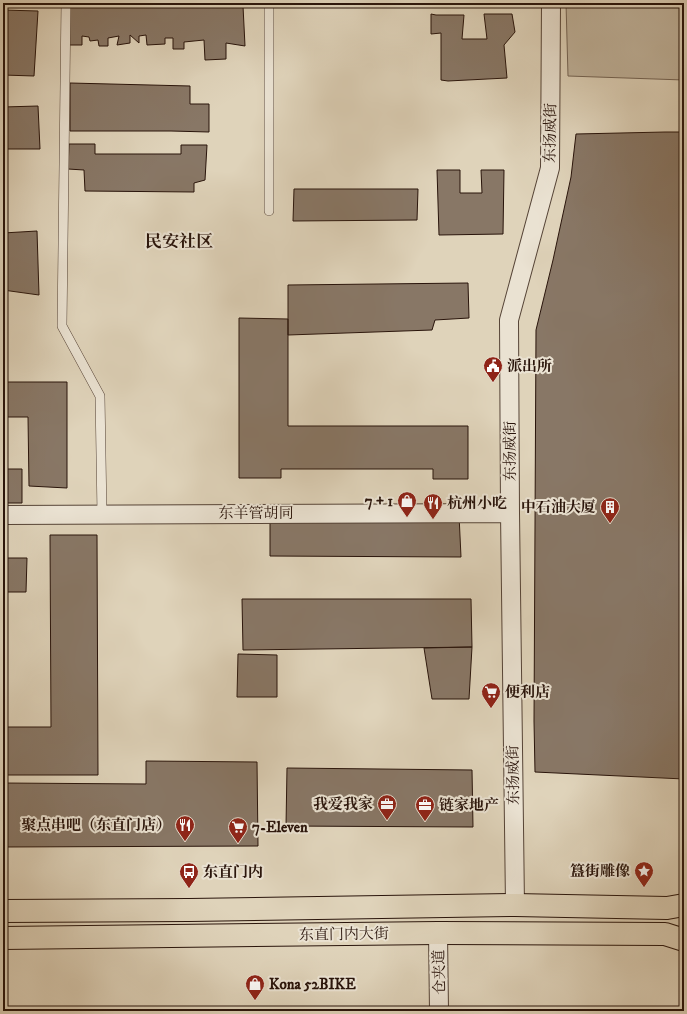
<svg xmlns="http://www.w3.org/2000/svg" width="687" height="1014" viewBox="0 0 687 1014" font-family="'IM FELL DW Pica','Noto Serif SC',serif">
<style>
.green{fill:#c0b39c;stroke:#746454}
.building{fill:#876;stroke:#29140b}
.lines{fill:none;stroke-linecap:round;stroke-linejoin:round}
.lane-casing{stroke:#564437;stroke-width:10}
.street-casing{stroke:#564437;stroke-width:20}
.primary-casing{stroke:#29140b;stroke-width:24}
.lane{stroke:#eae2d2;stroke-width:9}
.street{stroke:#eae2d2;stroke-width:18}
.primary{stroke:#dfd3ba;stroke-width:22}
.labels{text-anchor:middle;stroke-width:4;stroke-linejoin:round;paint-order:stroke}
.street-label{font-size:15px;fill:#29140b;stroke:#eae2d2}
.poi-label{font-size:15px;font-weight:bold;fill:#29140b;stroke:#eae2d2;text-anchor:start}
.quarter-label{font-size:17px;font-weight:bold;fill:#29140b;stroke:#eae2d2}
</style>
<rect width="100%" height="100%" fill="#dfd3ba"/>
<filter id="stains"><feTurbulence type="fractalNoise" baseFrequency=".005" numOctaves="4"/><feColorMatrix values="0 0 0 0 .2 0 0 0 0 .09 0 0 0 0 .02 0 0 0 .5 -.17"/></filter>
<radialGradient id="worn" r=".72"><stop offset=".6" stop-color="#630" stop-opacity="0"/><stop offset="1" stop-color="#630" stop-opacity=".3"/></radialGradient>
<!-- green -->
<path class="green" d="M566,3h118v77l-116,-4z"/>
<!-- building -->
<path class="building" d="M69,6h174l2,40 -19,-3v16l-21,1 -1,-20 -20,2v7h-11v-11h-8v6l-18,1 -1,-10 -7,1v7l-9,-8v8l-13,2 2,-9 -11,2v8h-9l-1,-6 -8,1 -1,-4 -7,-1v9h-13z
M3,10l35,1 -4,65 -31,-1z
M431,14l5,1h28l-2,24h25l-3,-25h28l3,18 -11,13 3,33 -59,3 -7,-1v-47l-10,1z
M70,83l120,3v18h19v28l-38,-1h-101z
M38,106l2,43h-37v-42z
M665,132h19v647l-149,-7 -1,-51 2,-391 17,-70 18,-83 5,-43z
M69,144h26v10h86v-9h26l-2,35 -11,3v9l-109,-1 -1,-21 -16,-1z
M437,170h23v23h22l-1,-23h23l-1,64 -64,1z
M294,189h124l-1,31 -124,1z
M37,231l2,64 -36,-5v-57z
M468,283l1,35 -34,2 -3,10 -144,5v-50z
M239,318l49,1v107h180v53h-35v-10h-152v9h-42z
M3,382h64v106l-38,-2 -1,-69h-25z
M3,469h19v34h-19z
M270,515h189l2,42 -191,-1z
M50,535h47l1,240h-95v-48h48z
M3,558h24l-1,34h-23z
M242,599h229l1,48 -229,3z
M472,647l-3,52h-37l-8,-51z
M238,654l39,1v42h-40z
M146,761l111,1 1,84 -255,1v-64l143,1z
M287,768l185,2 1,57 -187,-1z"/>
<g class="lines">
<!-- lane casing -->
<g class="lane-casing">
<path id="lane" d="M66,3l-4,323 38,70 2,118
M269,3v208"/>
</g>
<!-- street casing -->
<g class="street-casing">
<path id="street" d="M3,515l507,-2
M515,905l-5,-392 -1,-193 41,-152 1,-165
M438,933l1,78"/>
</g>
<!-- primary casing -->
<g class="primary-casing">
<path id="primary" d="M3,911l186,-1 326,-5 152,3 17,-3
M3,938l435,-5 227,1 19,6"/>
</g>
<!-- lane -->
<use href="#lane" class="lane"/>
<!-- street -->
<use href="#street" class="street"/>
<!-- primary -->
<use href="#primary" class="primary"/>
</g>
<!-- icons -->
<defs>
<g id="civic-pin" transform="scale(1)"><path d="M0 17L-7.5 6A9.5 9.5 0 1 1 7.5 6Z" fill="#8f2418" stroke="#eae2d2"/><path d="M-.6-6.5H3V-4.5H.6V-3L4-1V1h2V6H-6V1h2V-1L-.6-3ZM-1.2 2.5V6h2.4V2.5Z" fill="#fff"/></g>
<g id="shop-pin" transform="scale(1)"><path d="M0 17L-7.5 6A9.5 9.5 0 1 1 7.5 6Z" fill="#8f2418" stroke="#eae2d2"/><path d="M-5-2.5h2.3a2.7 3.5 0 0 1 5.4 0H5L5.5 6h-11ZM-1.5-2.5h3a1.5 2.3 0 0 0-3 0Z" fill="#fff"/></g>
<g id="restaurant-pin" transform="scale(1)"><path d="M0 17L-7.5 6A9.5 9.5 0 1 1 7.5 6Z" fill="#8f2418" stroke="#eae2d2"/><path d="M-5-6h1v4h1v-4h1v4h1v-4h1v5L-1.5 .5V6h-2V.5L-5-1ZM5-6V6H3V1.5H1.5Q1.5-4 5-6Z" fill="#fff"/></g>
<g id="building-pin" transform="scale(1)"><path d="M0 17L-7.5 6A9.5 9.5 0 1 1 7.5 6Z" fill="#8f2418" stroke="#eae2d2"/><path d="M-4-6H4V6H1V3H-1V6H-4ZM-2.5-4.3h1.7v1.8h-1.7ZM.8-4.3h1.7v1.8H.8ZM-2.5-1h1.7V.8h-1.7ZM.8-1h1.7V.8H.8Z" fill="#fff"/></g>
<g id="supermarket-pin" transform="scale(1)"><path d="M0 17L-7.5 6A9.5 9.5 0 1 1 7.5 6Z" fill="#8f2418" stroke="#eae2d2"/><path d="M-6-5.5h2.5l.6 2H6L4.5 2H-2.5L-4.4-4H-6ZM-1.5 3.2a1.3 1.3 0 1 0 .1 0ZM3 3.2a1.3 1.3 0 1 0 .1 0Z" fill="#fff"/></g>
<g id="office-pin" transform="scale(1)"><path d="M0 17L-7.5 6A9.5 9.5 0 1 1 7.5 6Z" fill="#8f2418" stroke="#eae2d2"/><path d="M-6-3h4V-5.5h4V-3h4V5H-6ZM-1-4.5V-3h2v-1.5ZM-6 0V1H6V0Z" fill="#fff"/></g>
<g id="sight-pin" transform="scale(1)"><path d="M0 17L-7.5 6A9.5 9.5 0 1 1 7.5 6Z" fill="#8f2418" stroke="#eae2d2"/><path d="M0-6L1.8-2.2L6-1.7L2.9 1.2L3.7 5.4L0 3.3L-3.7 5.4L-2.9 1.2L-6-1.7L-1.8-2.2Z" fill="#fff"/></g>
<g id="bus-pin" transform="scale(1)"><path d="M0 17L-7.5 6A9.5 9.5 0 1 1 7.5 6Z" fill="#8f2418" stroke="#eae2d2"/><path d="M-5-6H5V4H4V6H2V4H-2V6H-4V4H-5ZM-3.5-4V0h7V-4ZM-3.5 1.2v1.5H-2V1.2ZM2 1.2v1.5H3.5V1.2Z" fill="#fff"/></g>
</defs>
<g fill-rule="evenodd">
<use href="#civic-pin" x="493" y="366"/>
<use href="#shop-pin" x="407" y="501"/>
<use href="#restaurant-pin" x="433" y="503"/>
<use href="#building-pin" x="610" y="507"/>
<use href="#supermarket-pin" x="491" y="692"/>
<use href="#office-pin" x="387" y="804"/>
<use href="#office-pin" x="425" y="805"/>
<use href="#restaurant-pin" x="185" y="825"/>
<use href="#supermarket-pin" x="238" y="827"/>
<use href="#sight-pin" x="644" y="871"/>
<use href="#bus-pin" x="189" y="872"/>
<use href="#shop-pin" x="255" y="984"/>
</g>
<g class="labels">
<!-- street labels -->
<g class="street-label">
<text transform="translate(550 133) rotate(-89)" y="5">东扬威街</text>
<text transform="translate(510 451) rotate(-90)" y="5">东扬威街</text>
<text x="256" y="518">东羊管胡同</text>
<text transform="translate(513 775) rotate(-91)" y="5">东扬威街</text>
<text transform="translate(344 934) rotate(-1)" y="5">东直门内大街</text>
<text transform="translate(439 972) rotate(-91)" y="5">仓夹道</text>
</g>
<!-- poi labels -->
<g class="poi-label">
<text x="507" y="371">派出所</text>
<text x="393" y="506" text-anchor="end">7 + 1</text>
<text x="447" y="508">杭州小吃</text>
<text x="596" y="512" text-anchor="end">中石油大厦</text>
<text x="505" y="697">便利店</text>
<text x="373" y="809" text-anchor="end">我爱我家</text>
<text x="439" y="810">链家地产</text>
<text x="171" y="830" text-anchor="end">聚点串吧（东直门店）</text>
<text x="252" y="832">7-Eleven</text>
<text x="630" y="876" text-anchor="end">簋街雕像</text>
<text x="203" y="877">东直门内</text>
<text x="269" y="989">Kona 52BIKE</text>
</g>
<!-- quarter labels -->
<g class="quarter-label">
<text x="179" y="247">民安社区</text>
</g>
</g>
<!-- margin -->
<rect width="687" height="1014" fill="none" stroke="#dfd3ba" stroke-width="16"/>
<rect x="4" y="4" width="679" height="1006" fill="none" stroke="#29140b" stroke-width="2"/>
<rect x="8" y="8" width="671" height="998" fill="none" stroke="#29140b"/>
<rect width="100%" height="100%" filter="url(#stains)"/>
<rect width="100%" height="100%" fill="url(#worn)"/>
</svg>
